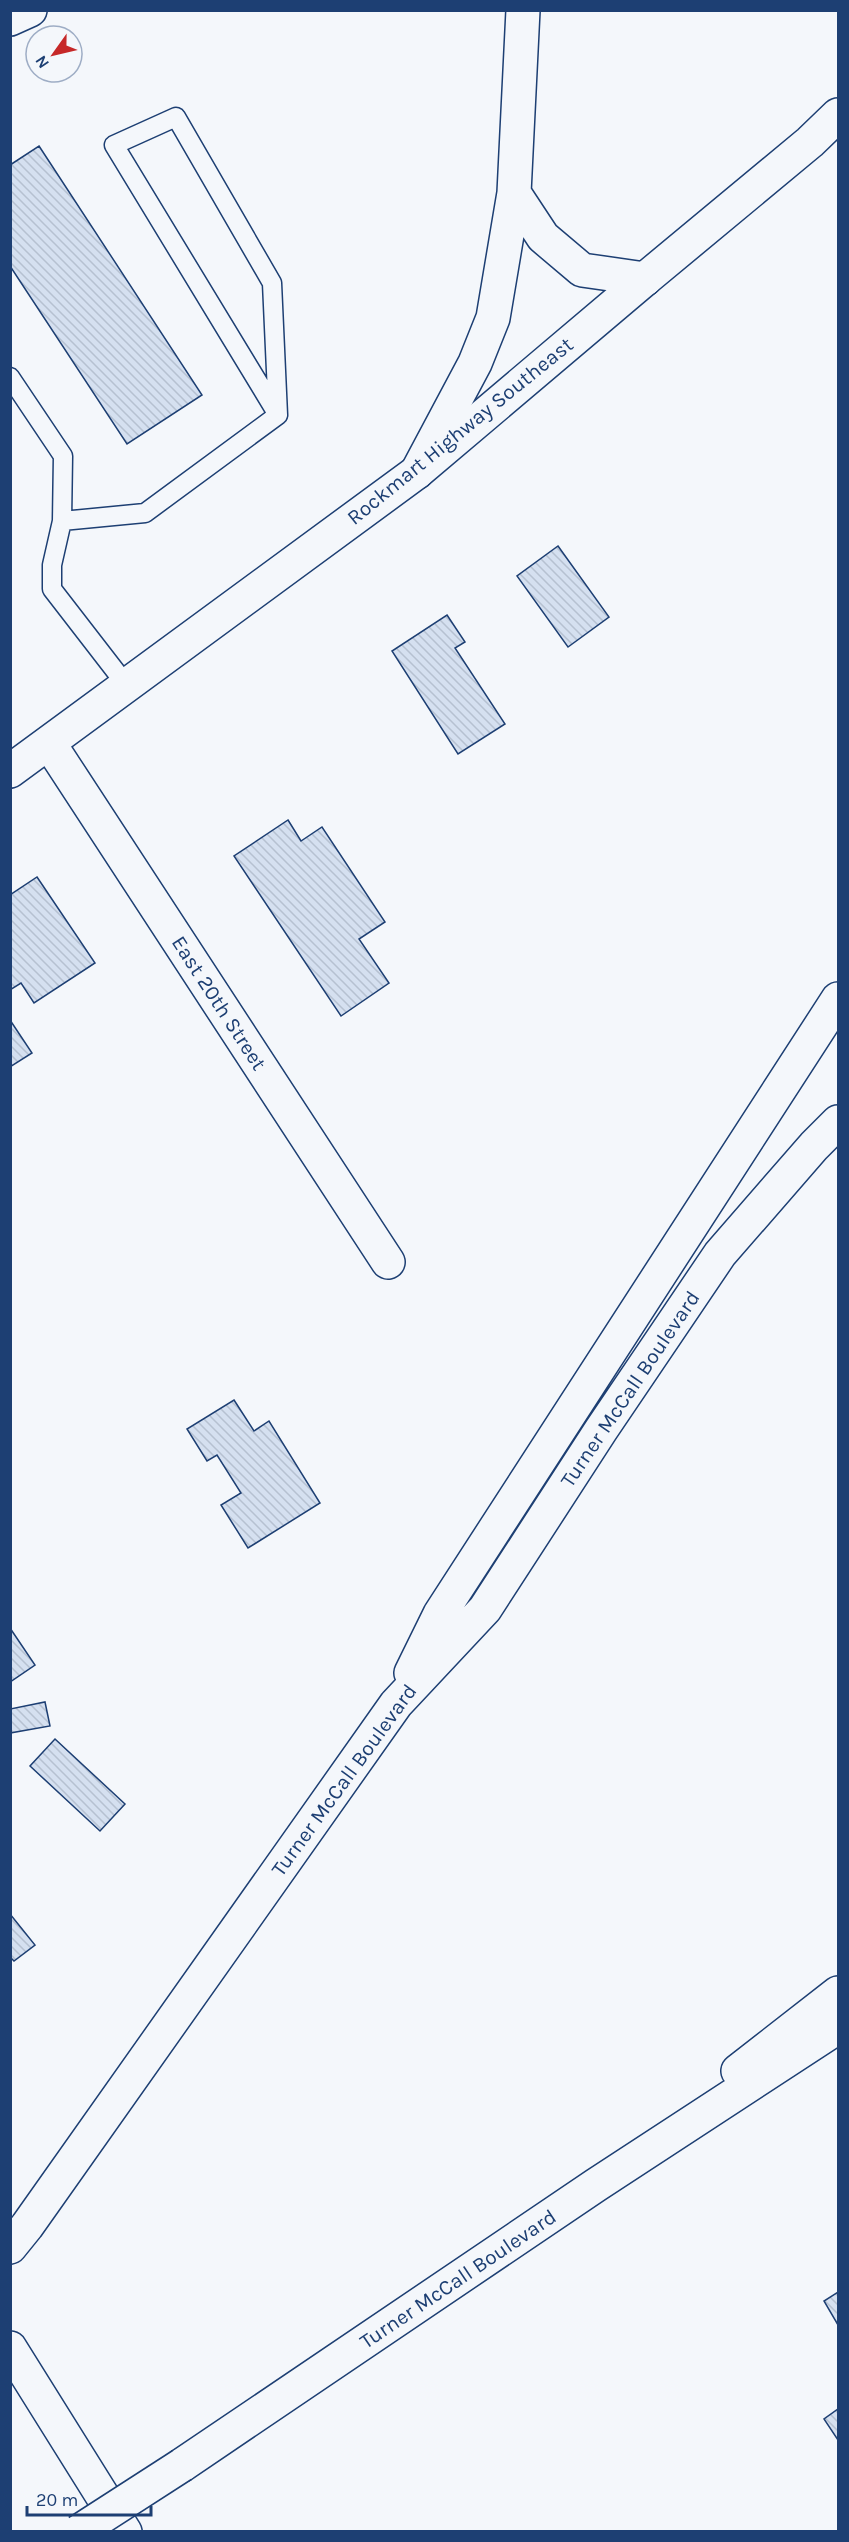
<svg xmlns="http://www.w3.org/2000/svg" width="849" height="2542" viewBox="0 0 849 2542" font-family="Karla,sans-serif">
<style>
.building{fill:url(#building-back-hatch);stroke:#1d3f73;stroke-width:1.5}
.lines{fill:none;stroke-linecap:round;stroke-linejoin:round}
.lane-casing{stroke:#1d3f73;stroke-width:21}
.street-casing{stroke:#1d3f73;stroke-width:36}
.secondary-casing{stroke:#1d3f73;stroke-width:36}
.primary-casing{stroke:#1d3f73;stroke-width:36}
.highway-casing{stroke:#1d3f73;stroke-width:36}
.lane{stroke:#f4f7fb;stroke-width:18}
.street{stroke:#f4f7fb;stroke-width:33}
.secondary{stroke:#f4f7fb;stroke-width:33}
.primary{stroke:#f4f7fb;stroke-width:33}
.highway{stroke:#f4f7fb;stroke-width:33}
.highway-bridge-casing{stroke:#1d3f73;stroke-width:36;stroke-linecap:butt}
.highway-bridge{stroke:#f4f7fb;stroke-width:33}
.labels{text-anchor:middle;stroke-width:4.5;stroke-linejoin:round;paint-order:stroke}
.street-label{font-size:21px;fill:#1d3f73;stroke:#f4f7fb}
</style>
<defs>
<pattern id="building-back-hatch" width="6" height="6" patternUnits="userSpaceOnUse" patternTransform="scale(1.5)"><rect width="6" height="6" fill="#d5e0f0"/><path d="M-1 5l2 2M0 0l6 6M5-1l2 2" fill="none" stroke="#b6c1d1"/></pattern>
</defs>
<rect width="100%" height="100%" fill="#f4f7fb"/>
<!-- building -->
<path class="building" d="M39,146l163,249 -75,49 -117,-178v-101z
M558,546l51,71 -41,30 -51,-71z
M447,615l18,27 -10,6 50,76 -47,30 -66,-103z
M288,820l13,21 21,-14 63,95 -26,17 30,44 -48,33 -107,-160z
M37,877l58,86 -61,40 -13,-20 -11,7v-95z
M10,1020l22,33 -22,14z
M234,1400l20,31 15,-10 51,82 -72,45 -27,-43 20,-12 -24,-38 -10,6 -20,-32z
M10,1628l25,37 -25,17z
M45,1702l5,24 -40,7v-24z
M55,1739l70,65 -25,27 -70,-65z
M10,1914l25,31 -21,16 -4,-4z
M838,2292v33l-14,-24z
M838,2409v31l-14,-21z"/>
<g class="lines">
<!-- lane casing -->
<g class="lane-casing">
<path id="lane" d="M10,377l53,79 -1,65
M127,686l-75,-97v-24l10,-44 83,-8 133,-98 -164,-270 62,-28 96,166 6,132"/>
</g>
<!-- street casing -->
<g class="street-casing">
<path id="street" d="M10,19l20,-9
M49,743l339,519
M10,2348l115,184"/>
</g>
<!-- secondary casing -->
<g class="secondary-casing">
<path id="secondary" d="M10,771l407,-299 228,-193"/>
</g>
<!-- primary casing -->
<g class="primary-casing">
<path id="primary" d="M645,279l165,-137 28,-27"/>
</g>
<!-- highway casing -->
<g class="highway-casing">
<path id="highway" d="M514,193l29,44 39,33 63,9
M417,472l58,-109 18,-45 21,-125 9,-183
M411,1673l29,-59 398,-615
M738,2071l100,-78
M10,2247l17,-21 369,-522 89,-95 116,-179 119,-176 94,-108 24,-24
M182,2465l414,-280 242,-158"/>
</g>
<!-- lane -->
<use href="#lane" class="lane"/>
<!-- street -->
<use href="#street" class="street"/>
<!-- secondary -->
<use href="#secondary" class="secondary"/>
<!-- primary -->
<use href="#primary" class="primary"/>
<!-- highway -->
<use href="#highway" class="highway"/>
<!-- highway-bridge casing -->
<g class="highway-bridge-casing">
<path id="highway-bridge" d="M78,2532l104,-67"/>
</g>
<!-- highway-bridge -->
<use href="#highway-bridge" class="highway-bridge"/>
</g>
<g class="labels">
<!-- street labels -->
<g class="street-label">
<text transform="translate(460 431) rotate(-39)" y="7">Rockmart Highway Southeast</text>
<text transform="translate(219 1003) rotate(57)" y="7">East 20th Street</text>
<text transform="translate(630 1389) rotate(-56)" y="7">Turner McCall Boulevard</text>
<text transform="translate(344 1780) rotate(-54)" y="7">Turner McCall Boulevard</text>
<text transform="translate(458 2279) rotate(-34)" y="7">Turner McCall Boulevard</text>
</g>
</g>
<!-- border -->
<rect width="849" height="2542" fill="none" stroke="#1d3f73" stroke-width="24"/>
<!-- north arrow -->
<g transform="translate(54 54) rotate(236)"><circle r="28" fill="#f4f7fb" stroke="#9eadc5" stroke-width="1.5"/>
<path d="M0-4.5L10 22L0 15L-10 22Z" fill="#c62828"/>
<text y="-9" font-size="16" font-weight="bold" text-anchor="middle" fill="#1d3f73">N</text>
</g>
<!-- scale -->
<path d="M27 2506v9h124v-9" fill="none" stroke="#1d3f73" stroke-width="3"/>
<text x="36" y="2506" font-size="18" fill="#1d3f73" stroke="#f4f7fb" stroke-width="4.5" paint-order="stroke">20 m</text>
</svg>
